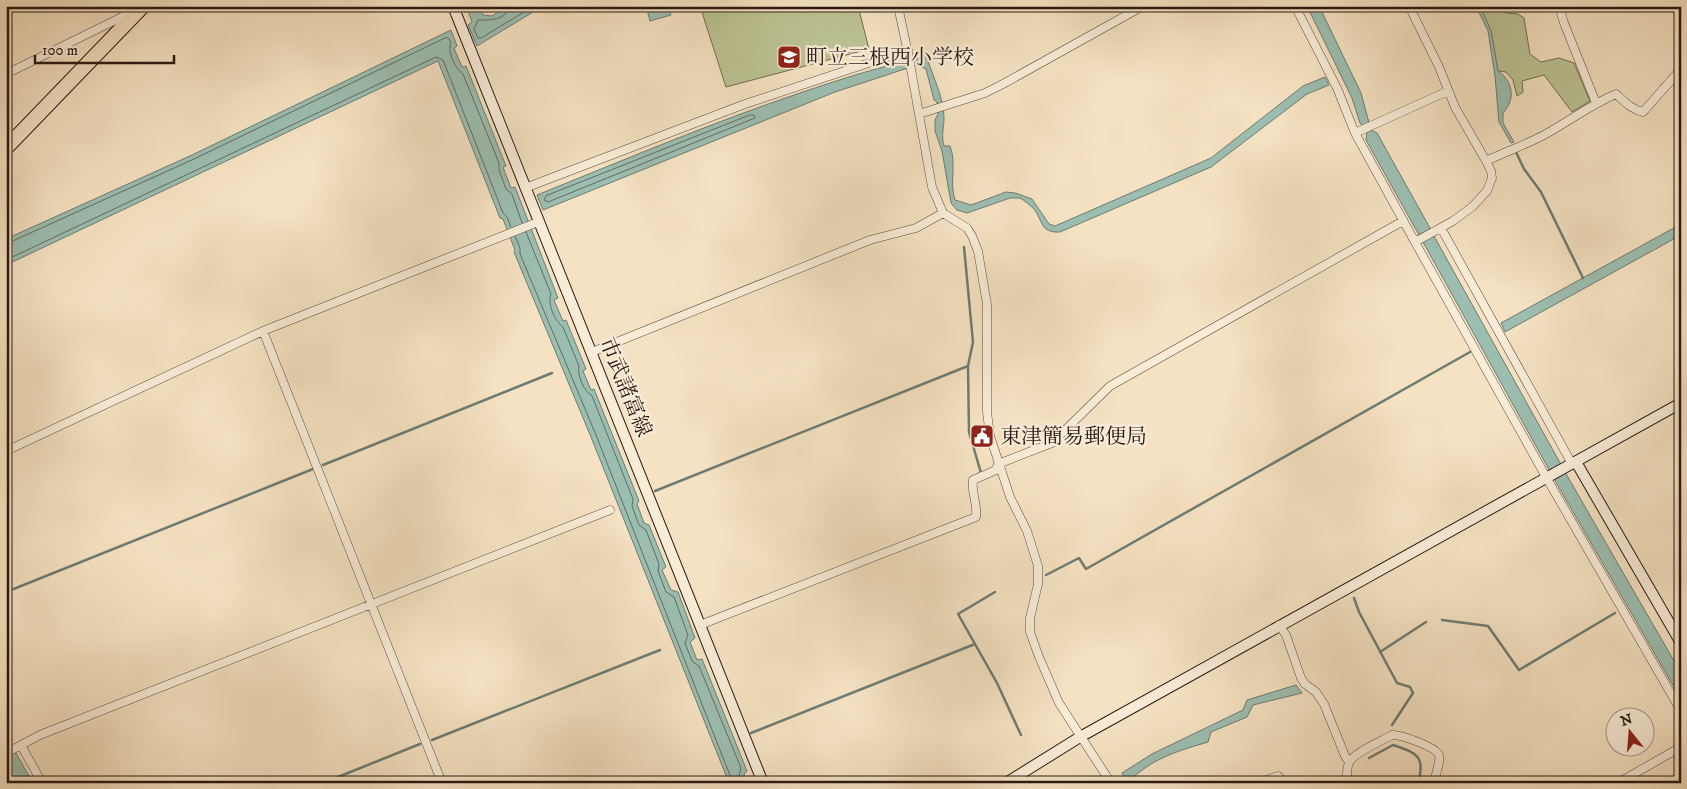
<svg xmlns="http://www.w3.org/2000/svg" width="1687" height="789" viewBox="0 0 1687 789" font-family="'IM FELL DW Pica','Noto Serif JP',serif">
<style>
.green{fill:#bcc393;stroke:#726e53}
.water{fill:#9cbeb1;stroke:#6e7c72}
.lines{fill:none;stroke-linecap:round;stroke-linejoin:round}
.shore{stroke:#626c62;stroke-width:1}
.stream{stroke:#6e7c72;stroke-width:2.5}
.street-casing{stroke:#5c4b3f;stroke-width:9}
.secondary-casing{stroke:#291913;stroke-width:12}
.highway-casing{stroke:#291913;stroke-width:16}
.street{stroke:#f8ecd7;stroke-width:8}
.secondary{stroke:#f8ecd7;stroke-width:10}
.highway{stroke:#f5e2c2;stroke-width:14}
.labels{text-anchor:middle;stroke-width:4.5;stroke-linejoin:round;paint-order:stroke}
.poi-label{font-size:21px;fill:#291913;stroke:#f8ecd7;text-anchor:start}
.street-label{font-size:21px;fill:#291913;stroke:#f8ecd7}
</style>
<rect width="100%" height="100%" fill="#f5e2c2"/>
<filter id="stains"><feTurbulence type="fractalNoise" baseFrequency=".004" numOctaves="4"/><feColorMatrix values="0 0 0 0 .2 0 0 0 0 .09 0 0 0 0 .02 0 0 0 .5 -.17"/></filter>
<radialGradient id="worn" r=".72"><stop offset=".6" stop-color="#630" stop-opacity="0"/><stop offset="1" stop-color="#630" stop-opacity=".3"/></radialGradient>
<!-- green -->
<path class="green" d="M700,6h158l11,43 -143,38z
M1480,6h21l5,7 12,1 6,4 6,36 11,8 18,-4 15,5 16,38 -18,11 -28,-37 -22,6 1,11 -6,4 -4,-16 -7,-8 -8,-1 -7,-40z"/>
<!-- water -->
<path class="water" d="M466,6h13l4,9 9,1 15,-10h36l-66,40 -9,-21 4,-3z
M646,6h23l2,9 -21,6z
M1307,6h12l42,87 10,37 6,3 53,95 -2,2 4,7 2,-1 135,243 112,194v26l-124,-215 -134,-242 3,-2 -4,-7 -3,2 -53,-95 1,-9 -7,-8 -8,-25z
M1476,6h4l11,25 7,40c15,10 18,28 5,42v10l11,19 -3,1 -12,-21 -4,-46 -7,-45z
M451,30l6,16 -3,2 8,19 4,-1 40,100 -3,1 8,21 4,-1 43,111 -4,2 9,21 3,-1 20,49 -3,2 8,19 3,-1 45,112 -2,3 7,19 5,2 17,42 -4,3 9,20 7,2 17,46 -5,4 7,18 5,-1 45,112 -3,3 3,9h-18l-138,-346 -77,-185 1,-2 -12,-31 -3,-1 -62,-157 -432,204v-26l186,-84z
M925,57l3,4c6,18 16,38 16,57 0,10 -3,18 0,28h6c7,18 -1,36 5,54l16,5 35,-13 9,1 17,6 17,25 6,2 156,-68 92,-72 22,-9 4,8 -22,9 -96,73 -151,65c-20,1 -17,-11 -26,-23 -4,-4 -9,-8 -14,-11h-10l-43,15 -10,-3 -6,-7 -9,-52 -7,-20v-11l3,-6 -1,-12 -3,-2 -8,-31 -9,-4 -82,27 -292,118 -6,-15c87,-35 174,-72 263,-102 41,-14 82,-27 125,-36z
M1681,224v11l-176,97 -4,-9z
M1296,685l6,8 -49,12 -6,12 -36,15 -3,10c-27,8 -55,16 -75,36l2,5h-8l-5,-10 30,-19 91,-44 4,-10z
M6,736l27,47h-27z"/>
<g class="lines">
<!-- shore -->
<path class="shore" d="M509,6c-2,15 -21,14 -31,14l-4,9 4,9h3l53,-32
M750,115h4l1,3 -207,84 -4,-2 2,-4z
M526,232l25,62c-4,10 4,27 12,33l16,39c-2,10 5,25 13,30l41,103 -1,7 7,19 7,5 13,34 -1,7 8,21 8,5 14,38 -3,8 7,18 7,5 42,102 -2,7 3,8
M515,236l5,12v6l76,181 137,348
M6,244l188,-85 253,-122 4,5c-4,10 4,26 12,32l36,89v7l7,19 6,5 10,29
M6,260l430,-203 7,3 60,153 4,4 4,10"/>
<!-- stream -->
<path class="stream" d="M1516,152l8,17 17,23 42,86
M968,366l1,66 12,41
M323,465l229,-92
M655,491l313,-125 5,-24 -9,-95
M1046,575l33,-17 7,11 384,-217
M6,592l307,-123
M1354,598l5,14 38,71 13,4 3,6 -21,32
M1442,620l46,6 31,44 96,-57
M975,644l22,39 24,52
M1380,652l46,-30
M751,733l224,-89 -17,-30 37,-22
M432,740l228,-90
M1369,758l24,-13c23,8 33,10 25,38
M323,783l97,-39"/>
<!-- street casing -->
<g class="street-casing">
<path id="street" d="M898,6l11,52 23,129 11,26 24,15 5,8 6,15 9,53v108l3,24 20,61 17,34 11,35v18l-8,34v14l9,25 20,46 52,80
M1295,6l42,82 18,45 60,109 38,-21 19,-14 15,-16 5,-13 -1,-7 -5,-10 -31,-54 -16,-40 -30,-61
M1559,6l5,17 32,80
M6,74l128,-63
M919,114l66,-21 18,-9 140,-78
M1355,133l93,-42
M1486,161c19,-9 39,-16 58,-26 24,-13 46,-30 72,-41 8,7 16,16 27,18l38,-43
M525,188l220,-84 163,-54
M1441,228l131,236
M1415,242l131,235 135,234
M263,331l179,452
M592,352l278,-112 46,-12 27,-15
M6,451l257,-120 275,-109
M700,625l276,-108c2,-13 -5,-24 -3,-37l23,-10 2,-6 54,-21 58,-57 293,-165
M1279,625l7,10 15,43 4,6 11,8 8,12 21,52 4,6
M1674,631l7,-4
M21,745l21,38
M6,753l34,-18 570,-225
M1258,783l20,-7 7,7
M1348,783c-1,-7 -2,-14 1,-20 4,-10 33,-22 43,-28 8,-1 44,12 47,20 2,7 -4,20 -5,28
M1618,783l63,-36"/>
</g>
<!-- secondary casing -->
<g class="secondary-casing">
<path id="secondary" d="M453,6l310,777
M1576,462l105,181
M1006,783l74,-46 601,-334"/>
</g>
<!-- highway casing -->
<g class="highway-casing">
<path id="highway" d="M6,148l137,-142"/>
</g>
<!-- street -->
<use href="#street" class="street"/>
<!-- secondary -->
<use href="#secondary" class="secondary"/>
<!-- highway -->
<use href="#highway" class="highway"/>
</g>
<!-- icons -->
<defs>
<g id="school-square" transform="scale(1.25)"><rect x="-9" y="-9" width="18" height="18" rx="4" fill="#8f2418" stroke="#f8ecd7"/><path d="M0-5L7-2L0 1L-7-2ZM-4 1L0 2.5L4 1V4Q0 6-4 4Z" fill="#fff"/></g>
<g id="civic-square" transform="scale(1.25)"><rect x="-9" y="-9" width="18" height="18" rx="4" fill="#8f2418" stroke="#f8ecd7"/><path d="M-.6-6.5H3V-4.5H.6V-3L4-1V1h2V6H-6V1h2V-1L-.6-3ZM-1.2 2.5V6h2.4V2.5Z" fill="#fff"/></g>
</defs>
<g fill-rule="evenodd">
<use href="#school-square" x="789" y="57"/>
<use href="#civic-square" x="982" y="436"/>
</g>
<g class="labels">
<!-- poi labels -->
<g class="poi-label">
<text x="806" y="64">町立三根西小学校</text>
<text x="1000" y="443">東津簡易郵便局</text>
</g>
<!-- street labels -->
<g class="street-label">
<text transform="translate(626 387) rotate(68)" y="7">市武諸富線</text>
</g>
</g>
<!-- margin -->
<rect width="1687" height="789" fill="none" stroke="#f5e2c2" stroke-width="25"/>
<rect x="8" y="8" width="1672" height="774" fill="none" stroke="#291913" stroke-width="2.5"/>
<rect x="12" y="12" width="1662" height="764" fill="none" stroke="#291913"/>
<!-- north arrow -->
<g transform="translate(1630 732) rotate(343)"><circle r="24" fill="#f8ecd7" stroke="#a59889"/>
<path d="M0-4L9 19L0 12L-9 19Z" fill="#8f2418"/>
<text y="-8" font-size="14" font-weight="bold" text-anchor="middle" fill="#291913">N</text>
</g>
<!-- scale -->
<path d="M35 55v8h139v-8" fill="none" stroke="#291913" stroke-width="2.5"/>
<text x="42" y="55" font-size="15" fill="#291913" stroke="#f8ecd7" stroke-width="4" paint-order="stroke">100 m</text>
<rect width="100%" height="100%" filter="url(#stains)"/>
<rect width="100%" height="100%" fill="url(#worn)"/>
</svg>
